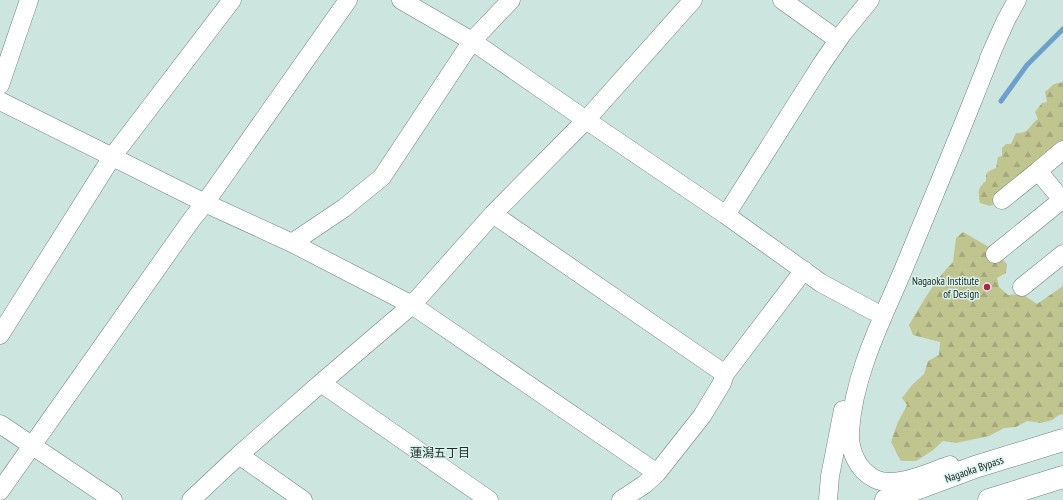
<svg xmlns="http://www.w3.org/2000/svg" width="1063" height="500" viewBox="0 0 1063 500" font-family="'PT Sans Narrow','Noto Sans JP',sans-serif">
<style>
.forest{fill:url(#forest-firs)}
.lines{fill:none;stroke-linecap:round;stroke-linejoin:round}
.stream{stroke:#6da1cc;stroke-width:5}
.minor-casing{stroke:#6e847e;stroke-width:19}
.highway-casing{stroke:#6e847e;stroke-width:23}
.minor{stroke:#fff;stroke-width:18}
.highway{stroke:#fff;stroke-width:22}
.poi-dot{fill:#b5234a;stroke:#daf2ec;stroke-width:1.5}
.labels{text-anchor:middle;stroke-width:3;stroke-linejoin:round;paint-order:stroke}
.poi-label{font-size:11px;fill:#202927;stroke:#daf2ec;text-anchor:end}
.street-label{font-size:11px;fill:#202927;stroke:#daf2ec}
.neighbourhood-label{font-size:12px;fill:#202927;stroke:#daf2ec}
</style>
<defs>
<pattern id="forest-firs" width="22" height="20" patternUnits="userSpaceOnUse"><rect width="22" height="20" fill="#c0c48f"/><path d="M5 1l3.5 6h-7zM16 11l3.5 6h-7z" fill="#a5a87b"/></pattern>
</defs>
<rect width="100%" height="100%" fill="#cde5df"/>
<!-- forest -->
<path class="forest" d="M1063,82v59l-9,8 -16,10 -40,43 -8,4 -10,-3c-2,-10 -3,-15 6,-22v-7l3,-3 7,-3 2,-11 4,-1v-8l4,-4h5l5,-11c14,1 13,-8 22,-14l-3,-7 7,-9 5,-1 -2,-10 9,-8z
M963,232l26,15 18,17 -1,9 -9,5 2,9 9,8 14,-1 15,10 26,-18v128l-4,1 -7,5 -11,3 -14,-2 -11,6 -12,1 -15,8 -33,7 -13,-2 -11,10 -16,10h-15l-10,-19 6,-18 10,-19 -5,-7 10,-13 12,-11 4,-13 11,-6 1,-13 -27,-7 -4,-10c13,-22 26,-45 44,-63l3,-24z"/>
<g class="lines">
<!-- stream -->
<path class="stream" d="M1001,101l26,-36 36,-36"/>
<!-- minor casing -->
<g class="minor-casing">
<path id="minor" d="M401,0l71,41 114,79 140,95 95,68 52,28
M782,0l56,40
M989,58l17,-38 11,-20
M0,85l29,-85
M0,101l205,102 87,40 120,62 245,168
M1063,150l-25,21 25,30
M1002,200l36,-29
M493,214l232,160
M726,215l95,-150 22,-32 27,-33
M292,243l52,-35 38,-31 90,-136 39,-41
M995,254l68,-55
M1022,287l41,-33
M0,335l112,-178 120,-157
M321,383l168,117
M0,424l113,76
M239,455l64,45
M950,465c-20,7 -55,24 -75,14 -18,-9 -26,-29 -25,-48 4,-58 32,-111 54,-163 30,-73 61,-146 89,-219
M0,491l192,-272 13,-16 143,-203
M191,500l48,-45 82,-72 91,-78 81,-91 93,-94 107,-120
M621,500l24,-16 12,-11 45,-57 20,-33 3,-9 79,-104
M828,500l2,-24 13,-66"/>
</g>
<!-- highway casing -->
<g class="highway-casing">
<path id="highway" d="M886,500l89,-33 88,-27
M989,500l74,-23"/>
</g>
<!-- minor -->
<use href="#minor" class="minor"/>
<!-- highway -->
<use href="#highway" class="highway"/>
</g>
<!-- markers -->
<circle class="poi-dot" cx="987" cy="287" r="4"/>
<g class="labels">
<!-- poi labels -->
<g class="poi-label">
<text x="979" y="285">Nagaoka Institute<tspan x="979" dy="13">of Design</tspan></text>
</g>
<!-- street labels -->
<g class="street-label">
<text transform="translate(974 469) rotate(-19)" y="4">Nagaoka Bypass</text>
</g>
<!-- neighbourhood labels -->
<g class="neighbourhood-label">
<text x="440" y="457">蓮潟五丁目</text>
</g>
</g>
</svg>
